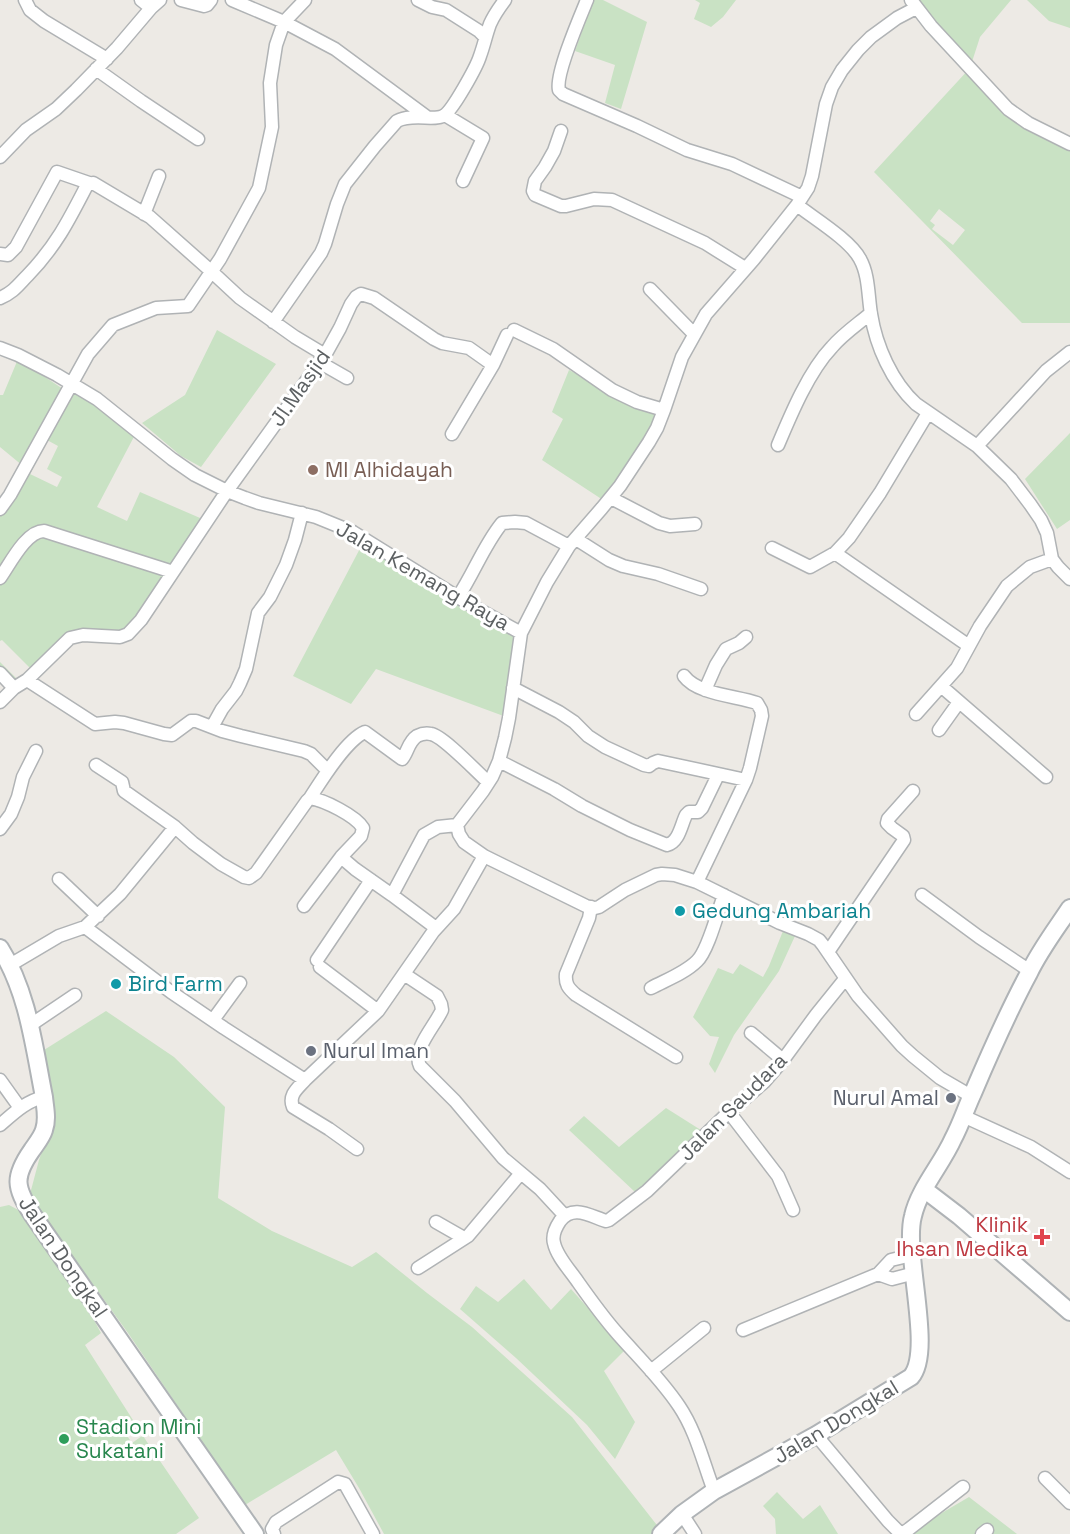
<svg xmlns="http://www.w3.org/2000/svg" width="1070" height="1534" viewBox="0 0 1070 1534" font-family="'Space Grotesk',sans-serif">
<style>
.green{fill:#c9e2c4;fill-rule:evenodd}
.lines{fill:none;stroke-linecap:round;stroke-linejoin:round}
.street-casing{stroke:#b0b3b5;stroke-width:15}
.secondary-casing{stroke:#afb3b6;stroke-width:20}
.street{stroke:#fff;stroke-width:12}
.secondary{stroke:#fff;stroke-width:16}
.education-dot{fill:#8d6e63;stroke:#fff;stroke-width:2}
.culture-dot{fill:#0f9aa8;stroke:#fff;stroke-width:2}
.worship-dot{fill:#6b7280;stroke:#fff;stroke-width:2}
.health-dot{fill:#e0444e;stroke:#fff;stroke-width:2}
.leisure-dot{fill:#2e9e5b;stroke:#fff;stroke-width:2}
.labels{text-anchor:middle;stroke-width:6;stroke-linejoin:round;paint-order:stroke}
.street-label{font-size:21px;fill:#5d6163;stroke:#fff}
.education-label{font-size:21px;fill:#785e54;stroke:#fff;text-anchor:start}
.culture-label{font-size:21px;fill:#0d838f;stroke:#fff;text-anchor:start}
.worship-label{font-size:21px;fill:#5b616d;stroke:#fff;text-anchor:start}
.health-label{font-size:21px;fill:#be3a42;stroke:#fff;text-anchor:end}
.leisure-label{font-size:21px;fill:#27864d;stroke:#fff;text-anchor:start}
</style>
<rect width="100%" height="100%" fill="#edeae5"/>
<!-- green -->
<path class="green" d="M593,0h10l44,22 -26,87 -16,-6 10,-38 -40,-14z
M695,0h41l-13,17 -12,10 -17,-8 6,-16z
M919,0h92l-31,37 -10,31 20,22 80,54v179h-48l-148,-151 96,-104 -56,-64zM939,209l26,21 -12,15 -21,-16 3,-4 -5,-4z
M1027,0h43v28l-21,-7z
M217,330l59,34 -75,103 -20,-11 -39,-33 43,-28z
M18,359l45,30 -40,77 -23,-19v-52h3z
M569,370l90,47 -56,83 -61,-40 21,-41 -11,-7z
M71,384l66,47 -40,76 30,14 13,-29 67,29 -79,113 -45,1 -69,53 -14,-15v-11l18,18 13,-11 -29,-29 -2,1v-132zM47,440l11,6 -11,23 15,8 -5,10 -27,-13z
M1070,433v87l-13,9 -32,-50z
M365,539l156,94 -12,85 -133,-49 -25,35 -58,-28z
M783,931l12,5 -16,35 -45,64 -19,38 -6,-9 10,-27 -9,-1 -17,-19 25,-49 15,6 7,-10 23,13 6,-11z
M106,1011l68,46 51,50 -7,91 54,33 80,36 24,-15 51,41 45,34 100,90 88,112 -6,5h-270l-25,-46 -23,-38 -91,55 -117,-172 -75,-104 -23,-35 9,-34 14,-42 -9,-68z
M666,1108l38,24 -69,60 -66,-62 15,-14 35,31z
M9,1205l15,8 64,96 13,24 -16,12 62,97 52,76 -23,16h-176v-327zM129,1417l13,19 -10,7 -13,-19z
M524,1279l27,31 20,-21 54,61 -21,21 31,51 -20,37 -28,-34 -71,-67 -56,-49 16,-23 22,16z
M777,1492l26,27 17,-14 18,29h-62l-1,-15 -12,-13z
M969,1497l48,37h-111z"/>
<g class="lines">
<!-- street casing -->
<g class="street-casing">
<path id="street" d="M25,0l5,10 14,11 63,38
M141,0l10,8
M181,0l23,6 3,-1 4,-5
M232,0l52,22 51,27 92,68
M418,0l14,7 14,3 33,21 6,6
M587,0c-7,17 -32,75 -28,90l4,4 74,32 50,24 45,14 70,33
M911,0l20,26 77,83 20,14 42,21
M916,8l-19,10 -26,19 -13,13 -16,20 -10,17 -6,17 -14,72 -4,12 -11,17 -43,54 -48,55 -24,43 -18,53 -7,18 -8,14 -29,44 -18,22 -33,38 -22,36 -26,51 -12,85 -4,20 -6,23 -7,16 -9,14 -26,34 2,9 5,8 20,14 102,50 9,2 4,-1 26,-17 31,-15 6,-1 13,1 22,7 83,41 28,11 11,6 4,5 35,51 44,50 11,10 27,22 31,18
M96,69l45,32 57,38
M445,115l38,23 -20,43
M561,131l-7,20 -9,16 -10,14 -2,10 2,4 26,11h5l28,-7 18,1 93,43 40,25
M0,157l26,-27 30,-21 20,-19 41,-42 34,-40 9,-8
M797,205c18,14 53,35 63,54 9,16 8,37 11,55 5,32 21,68 45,90l61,42 34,33 19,25 11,16 6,13 5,26 6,8 12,12
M144,214l15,-38
M0,254l8,1 8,-8 41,-75 32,11
M650,289l44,45
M0,298c14,-6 18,-13 28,-23 28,-29 41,-55 59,-90l6,-2 57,34 62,55 28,26 55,39 30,18
M273,322l48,-69 4,-9 12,-40 8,-20 30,-38 22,-25c15,-8 37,0 46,-5 9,-4 34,-50 37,-60 4,-11 6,-21 10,-32 4,-9 9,-16 15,-24
M514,330l39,19 59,41 25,12 27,8
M0,348l18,7 39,20 40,24 75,60 23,16 32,16 18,7 14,5 57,14 37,15 116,72 52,29
M319,362l28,16
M452,434l41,-69 14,-30
M778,445c13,-31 31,-74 54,-98 11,-13 26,-23 39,-34
M977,446l69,-75 24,-19
M611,498l48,25 11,3 25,-2
M0,509l10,-14 78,-141 25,-29 43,-17 32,-2 32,-47 39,-71 13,-61 -2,-44 6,-38 8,-23 21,-22
M576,539l33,21 14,6 35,8 43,15
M772,548l38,19 25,-14 14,-15 31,-45 48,-80
M835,553l134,93
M0,578c10,-14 26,-47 44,-47l129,41
M458,597c16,-24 26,-52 44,-74l13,-1 11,1 43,23
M0,673l14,15
M684,676c13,18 52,20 73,27l4,7 1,6 -12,52 -4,12 -49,102
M27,680l68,44 20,-2 9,1 40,11 8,1 19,-14h5l26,10 19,5 63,15 7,3 17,17
M941,686l105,91
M513,688l46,24 15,10 14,14 17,11 39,18 5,1 4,-3 5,-2 88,19
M705,690l11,-25 10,-16 13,-6 7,-6
M0,702l14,-14 13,-8 43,-42 13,-3 37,2 8,-3 13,-14 86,-129 98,-136 15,-27 11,-24 5,-7 5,-3 13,4 60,41 8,4 27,5 24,17
M916,714l41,-46 23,-42 27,-40 23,-19 22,-8
M212,727l10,-18 14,-18 4,-8 6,-14 12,-56 12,-16 16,-32 9,-25 7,-27
M939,730l20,-28
M499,761l55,28 28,17 48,24 37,15c12,-3 14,-20 19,-30l3,-3h9l4,-4 16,-33
M96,765l26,17 2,9 51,36 18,16 28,21 23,13 5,1 7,-5 51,-72 3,-3c14,2 46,18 53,30l-2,8 -20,21 14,12 37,26
M310,798c11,-17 36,-58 55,-66l37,27c6,-7 6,-17 15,-23 4,-2 9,-3 14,-2 12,2 46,38 57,48
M0,829l11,-15 7,-17 5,-20 13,-26
M59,879l39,37
M922,895l57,42 51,34
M304,906l37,-49
M591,907l-2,11 -23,56c-1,10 2,14 10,21l100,62
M85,927l35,-33 55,-67
M436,928l-44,-33 32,-60 14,-8 19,-2
M828,952l76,-112 -1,-4 -11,-8 -5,-5 1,-4 25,-28
M317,960l54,-80
M10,965l49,-29 26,-9 86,65 53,36 81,52 73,-69 55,-79 21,-23 30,-53
M320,967l58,44
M404,974l33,22 4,8 1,6c-7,16 -30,39 -22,56l35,35 48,57 37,31 25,27
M651,988c15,-8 34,-15 46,-27 11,-10 21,-50 27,-66
M213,1020l27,-37
M29,1026l46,-31
M751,1033l32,27
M0,1080l20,28
M305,1080c-7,8 -17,15 -12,27l36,22 28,20
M729,1112l49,64 15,34
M963,1116l68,31 39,25
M0,1125c14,-12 26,-24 44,-28
M436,1222l28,16
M418,1268l50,-32 53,-63
M878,1274l14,5 23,-6
M743,1330l135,-56 13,-14 21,-5
M651,1371l53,-43
M816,1435l72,86 12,12 2,1 7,-5 54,-42
M1045,1478l25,25
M714,1491c-11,-29 -18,-60 -35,-85 -18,-27 -41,-49 -62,-73 -14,-16 -27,-34 -39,-51 -8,-12 -21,-25 -24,-39 -2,-7 2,-16 6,-22 13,-17 30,-5 46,0l3,-1 38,-29 82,-79 35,-30 19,-22 33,-45 29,-36
M682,1514l13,20
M274,1534l-2,-5 4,-7 62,-40 7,2 28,50
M982,1534l5,-4"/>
</g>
<!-- secondary casing -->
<g class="secondary-casing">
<path id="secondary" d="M0,948c28,44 34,99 44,149 1,11 4,22 0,33 -2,7 -8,14 -12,20 -19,27 -17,37 0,64l223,320
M925,1190l34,26 111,96
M661,1534l21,-20 32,-23 102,-56 95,-58c23,-26 -8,-124 2,-161 6,-27 29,-52 40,-77 8,-15 13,-31 20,-46 17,-40 35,-81 56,-120 11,-23 27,-44 41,-65"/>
</g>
<!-- street -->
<use href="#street" class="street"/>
<!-- secondary -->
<use href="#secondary" class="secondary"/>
</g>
<!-- markers -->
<circle class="education-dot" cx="313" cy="470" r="6"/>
<g class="culture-dot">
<circle cx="680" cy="911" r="6"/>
<circle cx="116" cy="984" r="6"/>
</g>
<g class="worship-dot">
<circle cx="311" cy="1051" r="6"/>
<circle cx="951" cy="1098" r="6"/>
</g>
<path class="health-dot" d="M1039 1228h6v6h6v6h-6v6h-6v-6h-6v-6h6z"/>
<circle class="leisure-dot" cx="64" cy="1439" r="6"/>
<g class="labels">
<!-- street labels -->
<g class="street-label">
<text transform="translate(300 388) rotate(-55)" y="7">Jl.Masjid</text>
<text transform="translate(423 576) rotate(30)" y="7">Jalan Kemang Raya</text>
<text transform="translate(733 1107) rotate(-45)" y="7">Jalan Saudara</text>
<text transform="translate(63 1257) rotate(56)" y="7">Jalan Dongkal</text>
<text transform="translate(836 1422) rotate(-31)" y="7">Jalan Dongkal</text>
</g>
<!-- education labels -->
<g class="education-label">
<text x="325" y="477">MI Alhidayah</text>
</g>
<!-- culture labels -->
<g class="culture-label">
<text x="692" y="918">Gedung Ambariah</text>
<text x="128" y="991">Bird Farm</text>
</g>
<!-- worship labels -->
<g class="worship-label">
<text x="323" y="1058">Nurul Iman</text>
<text x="939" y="1105" text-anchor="end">Nurul Amal</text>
</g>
<!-- health labels -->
<g class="health-label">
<text x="1028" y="1232">Klinik<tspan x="1028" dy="24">Ihsan Medika</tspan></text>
</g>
<!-- leisure labels -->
<g class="leisure-label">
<text x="76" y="1434">Stadion Mini<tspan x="76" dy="24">Sukatani</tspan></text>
</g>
</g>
</svg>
